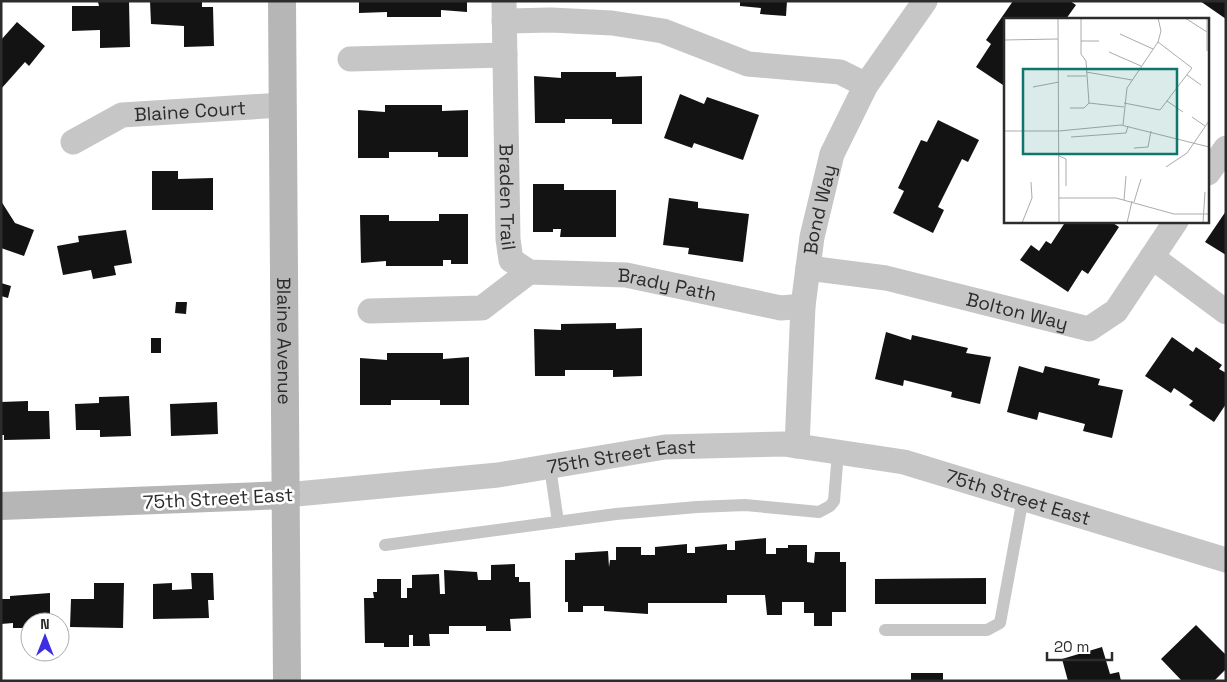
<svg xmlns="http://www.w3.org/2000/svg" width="1227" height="682" viewBox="0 0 1227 682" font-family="'Space Grotesk',sans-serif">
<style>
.building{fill:#131313}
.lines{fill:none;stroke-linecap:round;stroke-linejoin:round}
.lane{stroke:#c6c6c6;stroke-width:12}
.street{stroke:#c6c6c6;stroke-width:25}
.secondary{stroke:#b6b6b6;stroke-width:28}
.labels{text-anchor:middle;stroke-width:5;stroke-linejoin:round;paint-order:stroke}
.street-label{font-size:19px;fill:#2c2c2c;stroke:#fff}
.inset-road{fill:none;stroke:#ababab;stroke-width:1}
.view{fill:#0f766e;fill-opacity:0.15;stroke:#0f766e;stroke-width:2.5}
.inset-edge{fill:none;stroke:#2c2c2c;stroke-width:2.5}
</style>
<rect width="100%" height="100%" fill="#fff"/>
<!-- building -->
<path class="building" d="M129,1l1,46 -30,1v-18l-28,1v-25h27l-1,-4z
M150,1h52v6h11l1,39 -30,1v-21l-33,-2z
M359,1h108v11l-26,-2v7h-54v-5l-28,1z
M740,1h47l-1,15 -26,-2 1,-6 -21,-2z
M1013,1h57l6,4 -10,14h-60v68l-30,-20 15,-23 -5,-4z
M1200,1h26v18z
M17,22l28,24 -16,20 -4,-4 -24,27v-49z
M561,72h55v5l26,-1v48h-30v-5h-47v4h-30l-1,-47 27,2z
M680,94l24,10 3,-7 52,18 -16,45 -49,-17 -2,5 -28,-10z
M385,105h57v6l26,-1v47h-30v-5h-49v6h-31v-48l27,2z
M938,120l41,20 -11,22 -6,-3 -24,48 6,3 -11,23 -40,-20 11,-22 -6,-3 23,-48 6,2z
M152,171h26v8l35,-1v32h-61z
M533,184h31v6h52v47h-56l1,-8h-8v3h-20z
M669,198l29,4v6l51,6 -6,48 -55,-8 1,-6 -26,-3z
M1,201l14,22 19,7 -10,26 -23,-8z
M1226,211v44l-21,-13z
M439,214h29v50h-17v-4h-8v6h-57v-5l-25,2 -1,-48h29v6h50z
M1066,221h49l-2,2 6,4 -31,47 -6,-4 -14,22 -48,-32 11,-15 8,6 7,-10 5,3z
M126,230l6,33 -18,3 2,9 -23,4 -2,-9 -28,5 -6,-29 22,-4 -1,-6z
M1,283l10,3 -3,12 -7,-2z
M176,302h11l-1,12 -11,-1z
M616,323v6l26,-1v48l-29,1v-7h-48v6h-30l-1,-47 27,1v-6z
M886,332l25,8 1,-5 56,13 -2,5 25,4 -11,47 -29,-7 1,-5 -48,-12 -1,6 -28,-7z
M1172,337l21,15 3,-5 26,18 -3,4 7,4v31l-12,18 -25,-17 4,-4 -19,-13 -3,5 -26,-17z
M151,338h10v15h-10z
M387,353h56v6l26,-2v48h-29v-5h-49v5h-31v-47l27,2z
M1019,366l24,7 2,-7 55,13 -2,6 25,5 -11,48 -29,-7 2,-7 -46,-12 -2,8 -30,-8z
M129,396l2,40 -31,1v-7h-24l-1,-26 24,-1v-6z
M28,401v10h21l1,28 -46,1v-5h-3v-33z
M217,402l1,32 -47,2 -1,-32z
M766,538v16h10v-6h12v-3h19v17l7,1 1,-11h25v10h6v50h-14v14h-18v-13h-10v-11h-22v13h-15l-2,-20h-38v8h-79v11l-44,-3v-5h-21v6h-15v-10h-3v-42h10v-7l33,-2 1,16 1,-7h6v-13h25v8h14v-8l32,-3v9h8v-6l32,-3v6h8v-9z
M515,564v13h4v5h11l1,36 -21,1 1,12h-25v-5h-37v8h-20l1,12h-17v-11h-4v12h-25v-4h-19l-1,-45h10l-1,-6h4v-13h24v19h6v-10h5v-13l27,-1 1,20h5l-1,-24 33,2 1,8h13v-15z
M191,573h22l1,27h-6l1,18 -56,1v-35l19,-1v7l20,-1z
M986,578v26h-111v-25z
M94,583h30l-1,45 -53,-1 1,-28h23z
M50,593v29h-20v6h-17v-5l-12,1v-25h9v-3z
M1196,625l30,30v14l-12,12h-32l-21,-22z
M1102,647l8,27 9,-2 2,9h-53l-6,-22z
M911,673h32v8h-32z"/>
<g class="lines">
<!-- lane -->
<path class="lane" d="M550,467l8,55
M385,545l231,-31 81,-7 48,-2 74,7 11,-6 4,-5 4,-49
M885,630h102l13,-7 23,-125"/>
<!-- street -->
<g class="street">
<path id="s1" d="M504,1l4,238 3,21 18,12 97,3 155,33 22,-2"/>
<path d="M504,21l47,-1 61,3 51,8 85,33 92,8 26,13"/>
<path d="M350,59l155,-4"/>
<path id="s2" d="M73,142l49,-27 160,-10"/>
<path d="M1208,173l18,-25"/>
<path d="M1152,257l74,55"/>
<path id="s3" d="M808,268l78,10 203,51 27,-18 60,-90"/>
<path d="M370,311l112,-3 47,-36"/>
<path id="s4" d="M797,446l6,-140 9,-69 20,-83 34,-69 59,-84"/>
<path id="s5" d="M286,495l212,-20 167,-28 119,-3 120,18 322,98"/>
</g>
<!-- secondary -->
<g class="secondary">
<path id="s6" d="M282,1l5,680"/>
<path d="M1,506l285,-11"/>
</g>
</g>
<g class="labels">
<!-- street labels -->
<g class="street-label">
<text dy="7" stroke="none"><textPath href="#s2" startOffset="124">Blaine Court</textPath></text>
<text dy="7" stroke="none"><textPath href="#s1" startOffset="196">Braden Trail</textPath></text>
<text dy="7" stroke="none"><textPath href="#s4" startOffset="238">Bond Way</textPath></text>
<text dy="7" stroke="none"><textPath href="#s1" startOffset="420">Brady Path</textPath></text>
<text dy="7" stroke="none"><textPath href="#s3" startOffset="214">Bolton Way</textPath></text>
<text dy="7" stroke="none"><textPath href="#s6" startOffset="340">Blaine Avenue</textPath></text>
<text dy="7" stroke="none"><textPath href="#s5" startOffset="338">75th Street East</textPath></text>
<text dy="7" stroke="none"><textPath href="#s5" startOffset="742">75th Street East</textPath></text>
<text transform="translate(218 498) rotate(-3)" y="7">75th Street East</text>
</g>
</g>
<!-- overview -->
<g transform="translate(1004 18)">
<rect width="205" height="205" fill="#fff"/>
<path class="inset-road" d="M54,0l1,205M77,0v36l5,7 3,42M181,0l22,14M203,0v33M116,16l33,15M0,22l54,-1M77,23h18M105,34l32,14M82,54l46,8M183,57l14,10M63,58h19M29,69l26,-5M163,83l16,11M85,85l35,4M120,85l36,7 32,-42 -34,-26M66,90h14l5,-5M188,99l13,9M119,107l4,-37 31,-46 3,-11 -3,-13M0,113h55l62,-6 88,22M67,119l55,-4 2,-7M130,130l14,-1 3,-16M55,138l7,3v27M162,149l21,-14 22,-32M55,180h57l58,16h35M120,182l2,-24M130,184l7,-23M18,205l10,-25 -1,-16M123,205l5,-22M199,205l2,-31"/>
<path class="view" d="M19,51h154v85h-154z"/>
<rect width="205" height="205" class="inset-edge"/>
</g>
<!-- border -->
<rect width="1227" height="682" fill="none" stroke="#2c2c2c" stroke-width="5"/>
<!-- north arrow -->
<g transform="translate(45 637)"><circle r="24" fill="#ffffff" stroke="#ababab"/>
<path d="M0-4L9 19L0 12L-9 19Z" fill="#3d2ee3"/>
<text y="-8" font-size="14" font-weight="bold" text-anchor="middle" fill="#2c2c2c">N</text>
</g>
<!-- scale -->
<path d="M1047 652v8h65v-8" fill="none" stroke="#2c2c2c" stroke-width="2.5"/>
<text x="1054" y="652" font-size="15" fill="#2c2c2c" stroke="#ffffff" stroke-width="4" paint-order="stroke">20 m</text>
</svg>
